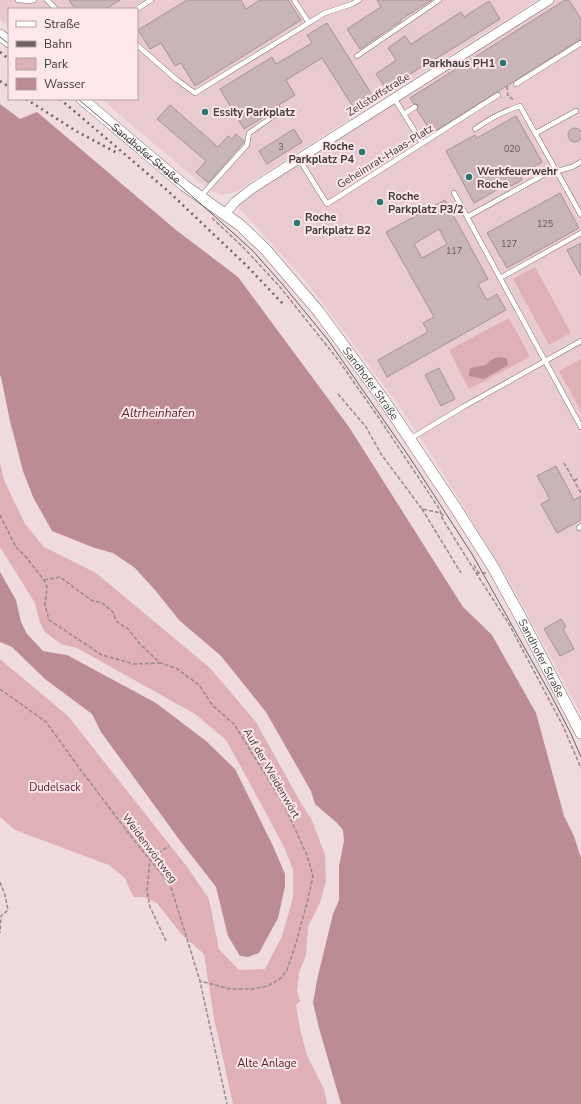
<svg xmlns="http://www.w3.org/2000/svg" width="581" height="1104" viewBox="0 0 581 1104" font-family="'Nunito Sans',sans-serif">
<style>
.built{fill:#e9cbcf}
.green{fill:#dfb1b7}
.water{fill:#bb8c93}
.building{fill:#c9b5b7;stroke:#a69395;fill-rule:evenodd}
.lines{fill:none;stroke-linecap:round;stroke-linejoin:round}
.service-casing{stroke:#827072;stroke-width:5.5}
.minor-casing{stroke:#827072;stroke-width:10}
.tertiary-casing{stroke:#827072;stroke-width:12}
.path{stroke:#98898b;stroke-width:1.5;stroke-dasharray:4 2;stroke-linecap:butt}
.service{stroke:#fff;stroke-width:4.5}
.minor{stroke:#fff;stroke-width:9}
.tertiary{stroke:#fff;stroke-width:11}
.tram{stroke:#6d6163;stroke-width:1}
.rail{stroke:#6d6163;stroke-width:2.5;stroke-dasharray:2 4;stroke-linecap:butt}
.poi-dot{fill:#2c7571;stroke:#fde7ea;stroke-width:1.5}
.labels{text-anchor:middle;stroke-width:4;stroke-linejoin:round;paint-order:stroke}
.number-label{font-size:9px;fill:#64595a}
.poi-label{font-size:11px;font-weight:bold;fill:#433a3b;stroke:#fde7ea;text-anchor:start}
.street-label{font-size:11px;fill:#433a3b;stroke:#fde7ea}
.park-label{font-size:11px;fill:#5b202d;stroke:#fde7ea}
.water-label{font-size:12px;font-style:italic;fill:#602431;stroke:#fde7ea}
</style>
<rect width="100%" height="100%" fill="#efdadd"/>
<!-- built -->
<path class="built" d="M0,0h537l-302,192 -13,3 -13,-5 -108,-91h36v-90h-128v17l-9,-6z
M556,0h25v714l-67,-125 -80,-130 -32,-49 -65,-88 -34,-44 -64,-70 4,-8z"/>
<!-- green -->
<path class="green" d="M535,267l36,66 -22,12 -36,-66z
M509,318l21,39 -61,32 -20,-39z
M581,359v52l-22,-40z
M0,462l4,18 21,44 19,23 52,26 114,95 46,54 46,83 9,13 14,37 1,26 -6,22 -12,24 -2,28 -7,18 -2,18 3,10 -4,4 4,24 7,26 17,34 3,15h-94l-19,-86 -10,-64 -23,-20 -24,-31 -13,-6h-10l-5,-9 -4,-10 -16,-13 -94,-35 -15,-13v-158l68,57 120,152 21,31 10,50 20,21 26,-1 17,-33 11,-38v-29l-9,-22 -37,-69 -21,-38 -31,-26 -118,-66 -16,-4 -16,-12 -5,-9 -5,-20 -35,-56z"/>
<!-- water -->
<path class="water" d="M0,104l20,15 17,-7 139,118 62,47 111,150 114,180 29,28 44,78 28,103 10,20 7,22v246h-240l-22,-76 -6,-25 4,-23 16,-66 6,-14v-34l5,-25 -1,-11 -7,-8 -21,-18 -4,-13 -45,-79 -45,-56 -42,-36 -24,-30 -20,-22 -22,-15 -21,-6 -40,-16 -19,-34 -10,-26 -13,-50 -9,-44 -1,-1z
M498,357l8,1 2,7 -24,14 -15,-3 1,-8 16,-3 5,-5z
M0,572l16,28 5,22 6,12 16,17 11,2 13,2 89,48 50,38 29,28 38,77 12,28v12l-7,32 -19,35 -11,4 -8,-1 -12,-20 -12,-49 -35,-45 -80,-110 -9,-18 -47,-35 -33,-32 -12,-5z"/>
<!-- building -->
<path class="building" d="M69,0h51l-14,9h-31z
M187,0h54l5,9 14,-9h28l13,20 -106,66 -14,-23 -6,3 -14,-23 -11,6 -12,-19z
M377,0h55l-32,20 1,1 -41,28 -13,-20 34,-22z
M565,0h4l12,19v20l-149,94 -15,-23 1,-5 -2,-1h-2l-4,-6z
M489,1l11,18 -69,43 -1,-1 -43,29 -11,-16 20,-14 -8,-12 17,-12 6,8 50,-32 3,5z
M327,23l47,75 -19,12 -33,-52 -36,22 9,15 -16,10 1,2 -36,22 -24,-40 52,-32 4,7 36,-21 -5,-8z
M170,105l48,42 10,-11 4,3 4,-5 8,7 -1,2 -35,40 -12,-11 10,-11 -49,-42z
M516,116l26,46 -22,13 2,5 -11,6 -2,-3 -35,20 -28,-52 29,-16 2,3z
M568 135a7 7 0 1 1 14 0a7 7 0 1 1-14 0Z
M294,129l8,13 -35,22 -8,-13z
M560,193l19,35 -72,40 -20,-35z
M445,200l43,79 -10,5 9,16 10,-6 9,16 -119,67 -9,-17 50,-28 -5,-9 11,-6 -48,-85zM439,229l8,15 -25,14 -8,-14z
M581,243v33l-14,-26z
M439,368l16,31 -14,7 -16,-31z
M556,466l18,34 7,-4v24l-24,13 -16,-29 9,-5 -13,-23z
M561,619l5,8 -3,2 11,20 -14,7 -16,-27z"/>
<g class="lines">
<!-- service casing -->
<g class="service-casing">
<path id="service" d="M18,0l11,1 5,-1
M47,0l9,9
M294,0l15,23
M137,9l14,-9
M137,45l40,35 18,13 130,-80 27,-9 7,-4
M357,56l82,-56
M516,84l65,-41
M394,98l28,45
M404,114l11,-7
M475,129c14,-10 29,-18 45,-23l61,109
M536,133l40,-22
M299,159l28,45 171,-109
M454,193l127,234
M201,196l46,-51 2,-12 26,-18
M467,217l76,-42 29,-8 9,-5
M500,278l81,-45
M410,439l53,-32 118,-66
M579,528l2,-2"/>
</g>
<!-- minor casing -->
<g class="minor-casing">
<path id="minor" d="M225,214l10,-12 18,-14 296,-188"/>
</g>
<!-- tertiary casing -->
<g class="tertiary-casing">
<g id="tertiary">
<path d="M0,35l9,7"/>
<path id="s1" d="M82,99l103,87 55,39 26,25 53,62 66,90 70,105 38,60 28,51 60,115"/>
</g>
</g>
<!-- path -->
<path class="path" d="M507,86l1,10 6,4
M212,218l32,30 36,39 59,74 42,60 59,89 2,8 34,55 33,51 54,102 18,42
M338,394l28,33 15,27 41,55 19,4 4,4
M564,463l17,30
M574,481l5,-3
M422,509l39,64
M0,515l16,32 10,10 18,23 3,7 -2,18 4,15 53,35 32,9 26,-1
M474,565l5,9
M476,573h10
M44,580l16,-3 31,23 11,3 11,9 3,9 12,8 12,15 20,19 16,5 23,17 14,21 21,18 49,79 24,52 6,21 -5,23 -12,44 -9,27 -6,8 -13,8 -16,3h-21l-31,-8
M0,689l46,33 34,47 53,70 37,45 30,97 27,123
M0,882l5,13 3,15 -7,6 -1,17
M166,941l-16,-34 -3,-16 3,-32 19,-13"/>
<!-- service -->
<use href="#service" class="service"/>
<!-- minor -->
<use href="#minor" class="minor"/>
<!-- tertiary -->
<use href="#tertiary" class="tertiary"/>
<!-- tram -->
<path class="tram" d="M0,37l9,7
M78,99l89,75 44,39 42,38 30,34 45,55 82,118 62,96 79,141 20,39 10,23"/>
<!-- rail -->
<path class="rail" d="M0,52l9,7
M0,81l9,6
M26,99l50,32 43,23
M60,99l108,92 78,74 37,39"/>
</g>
<!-- markers -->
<g class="poi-dot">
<circle cx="503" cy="63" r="4"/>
<circle cx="205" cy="112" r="4"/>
<circle cx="362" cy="152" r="4"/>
<circle cx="469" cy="177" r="4"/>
<circle cx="380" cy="202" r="4"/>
<circle cx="297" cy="223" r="4"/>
</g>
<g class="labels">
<!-- number labels -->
<g class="number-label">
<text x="281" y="150">3</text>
<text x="512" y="152">020</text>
<text x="545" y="227">125</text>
<text x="509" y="247">127</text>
<text x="454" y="254">117</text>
</g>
<!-- poi labels -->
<g class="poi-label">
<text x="495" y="67" text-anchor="end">Parkhaus PH1</text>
<text x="213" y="116">Essity Parkplatz</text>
<text x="354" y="150" text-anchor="end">Roche<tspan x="354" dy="13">Parkplatz P4</tspan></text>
<text x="477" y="175">Werkfeuerwehr<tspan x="477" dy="13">Roche</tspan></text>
<text x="388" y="200">Roche<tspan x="388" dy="13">Parkplatz P3/2</tspan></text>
<text x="305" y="221">Roche<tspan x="305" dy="13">Parkplatz B2</tspan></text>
</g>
<!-- street labels -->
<g class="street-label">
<text transform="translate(378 94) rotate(-32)" y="4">Zellstoffstraße</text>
<text dy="4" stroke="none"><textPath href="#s1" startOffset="84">Sandhofer Straße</textPath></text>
<text transform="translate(385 156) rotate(-32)" y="4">Geheimrat-Haas-Platz</text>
<text dy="4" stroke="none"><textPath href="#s1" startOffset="408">Sandhofer Straße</textPath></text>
<text dy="4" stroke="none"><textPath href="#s1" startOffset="732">Sandhofer Straße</textPath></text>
<text transform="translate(272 773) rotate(60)" y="4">Auf der Weidenwört</text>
<text transform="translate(150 848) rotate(53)" y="4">Weidenwörtweg</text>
</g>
<!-- park labels -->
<g class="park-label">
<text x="55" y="791">Dudelsack</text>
<text x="267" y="1067">Alte Anlage</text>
</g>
<!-- water labels -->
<g class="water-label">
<text x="158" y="417">Altrheinhafen</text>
</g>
</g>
<!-- legend -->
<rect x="8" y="8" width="130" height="92" fill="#fde7ea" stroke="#b3a2a4"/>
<rect x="16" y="21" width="20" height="6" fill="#ffffff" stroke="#b3a2a4"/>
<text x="44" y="28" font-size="12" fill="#433a3b">Straße</text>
<rect x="16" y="41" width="20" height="6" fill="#6d6163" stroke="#b3a2a4"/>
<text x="44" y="48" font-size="12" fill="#433a3b">Bahn</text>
<rect x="16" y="58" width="20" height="12" fill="#dfb1b7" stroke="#b3a2a4"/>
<text x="44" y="68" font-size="12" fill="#433a3b">Park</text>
<rect x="16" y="78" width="20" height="12" fill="#bb8c93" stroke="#b3a2a4"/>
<text x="44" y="88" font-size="12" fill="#433a3b">Wasser</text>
</svg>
